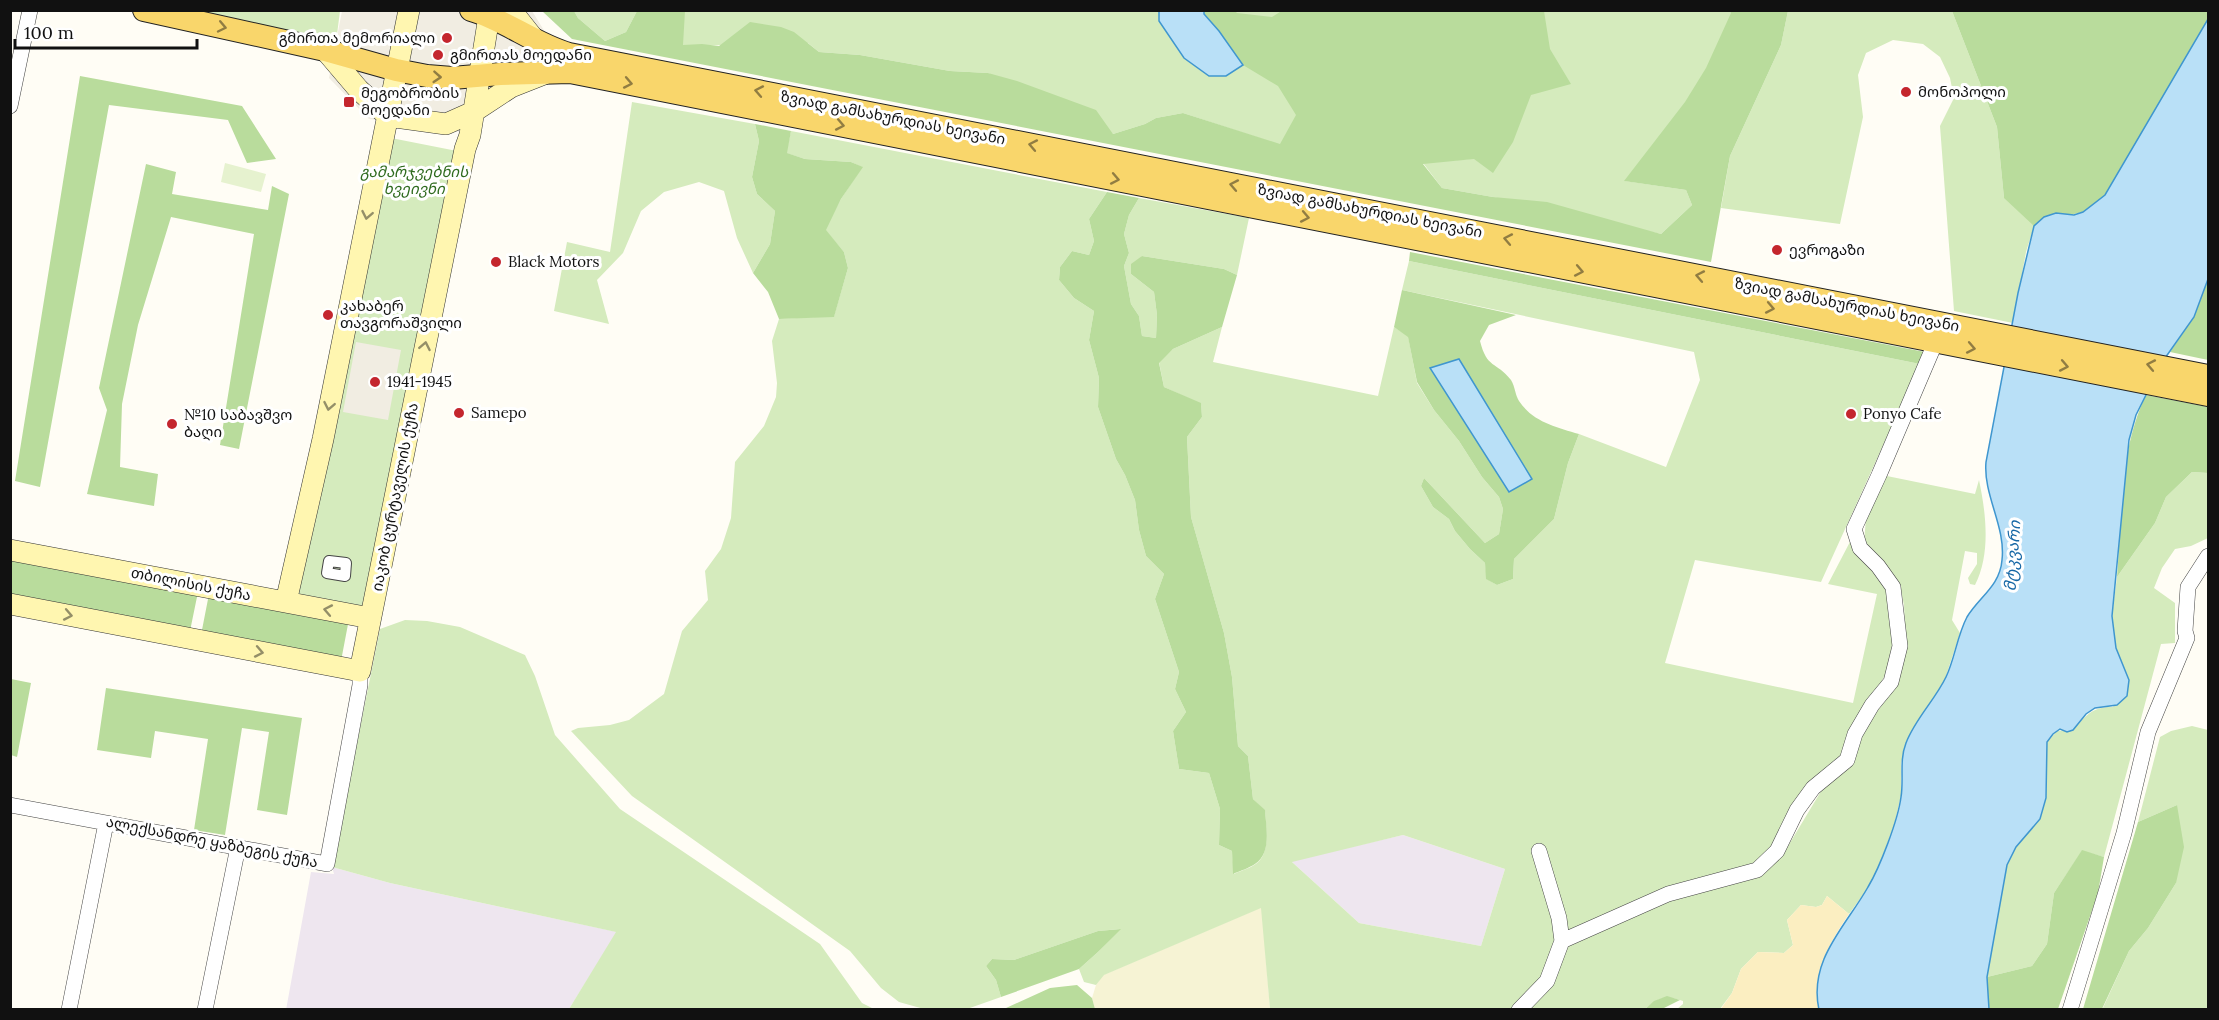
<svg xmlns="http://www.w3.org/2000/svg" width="2219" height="1020" viewBox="0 0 2219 1020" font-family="Lora,'Noto Sans Georgian',serif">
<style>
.industrial{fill:#eee6ef}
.farmland{fill:#f6f3d4}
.green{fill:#d5ebbd;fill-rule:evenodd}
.forest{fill:#b9dc9c}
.sand{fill:#fbeec1}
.pitch{fill:#e6f2cf}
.plaza{fill:#f1ede2}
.water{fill:#b9e0f7;stroke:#3f96cf;stroke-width:1.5}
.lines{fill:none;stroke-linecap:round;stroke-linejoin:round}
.pedestrian-casing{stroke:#444;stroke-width:12}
.minor-casing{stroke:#444;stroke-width:16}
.secondary-casing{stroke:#333;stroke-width:22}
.primary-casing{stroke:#222;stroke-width:24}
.pedestrian{stroke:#fff;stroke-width:10}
.minor{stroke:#fff;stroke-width:15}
.secondary{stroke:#fff6b0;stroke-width:21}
.primary{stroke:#f9d66b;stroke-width:22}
.oneway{stroke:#917d42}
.oneway2{stroke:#948f68}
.poi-dot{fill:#c4262e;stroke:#fff;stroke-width:2}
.labels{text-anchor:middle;stroke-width:6;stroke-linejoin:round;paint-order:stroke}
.poi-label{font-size:15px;fill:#111;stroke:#fff;text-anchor:start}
.street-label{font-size:15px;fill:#111;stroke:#fff}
.park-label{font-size:15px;font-style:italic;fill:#2f6b1f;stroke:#fff}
.water-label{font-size:16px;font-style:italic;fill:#1768a6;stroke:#fff}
</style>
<rect width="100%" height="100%" fill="#fffdf5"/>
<!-- industrial -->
<path class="industrial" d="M1403,835l102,34 -24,77 -122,-23 -68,-62z
M332,867l58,16 227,49 -48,77 -283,1 25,-138 23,2z"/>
<!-- farmland -->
<path class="farmland" d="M1262,907l8,102h-175l-3,-11 4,-13 7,-10z"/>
<!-- green -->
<path class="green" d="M161,11h179l-5,39z
M574,11h63l-11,21 -21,9 -27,-23z
M655,11h504v10l50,55h17l16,-11 -38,-54h557l-136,170 61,9 6,15 -31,29 -168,-37 -51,-9 -19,-25 81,-7 -224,-11 -97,-32 -27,5 -11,6 -32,10 -125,-61 -38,-2 -90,-16 -41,-3 -11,-9 -126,3z
M1788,11h164l45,116 7,71 204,-187v8l-81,142 -93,65 -8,26 -13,71 -59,-12 -14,-185 14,-28 -4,-20 -10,-21 -17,-13 -30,-4 -27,13 -8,22 5,42 -23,107 -119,-16 9,-52 51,-111z
M632,102l123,22 4,17 -7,36 5,17 18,17 -5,33 -17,29 -16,-35 -13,-47 -25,-9 -35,10 -23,19 -18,42 -26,27 12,44 -55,-13 13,-69 43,10z
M791,131l316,61 -18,27 5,22 -5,14 -17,-4 -12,16 -1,13 15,18 20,13 -5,29 10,38 -1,29 18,52 9,16 10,25 4,30 7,26 18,18 -9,25 24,73 -4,17 11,23 -13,19 6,38 30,4 11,36 -1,36 13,6 2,23c6,-3 17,-6 23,-11 14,-12 9,-36 8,-52l-12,-12 -5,-43 -10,-10 -6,-69 -8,-44 -33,-116 -4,-80 15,-20 -1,-13 -37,-17 -5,-25 14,-13 49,-22 -9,35 165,34 16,-69 14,9 9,47 17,27 25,31 23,36 17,20 4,12 -4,25 -14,9 -61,-65 -3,8 12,21 16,12 6,12 15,18 15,14 2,16 10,6 16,-6 1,-20 40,-40 14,-56 11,-29 87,33 34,-87 -6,-28 -292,-62 7,-29 511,103 -99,218 -126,-22 -30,103 188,40 24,-109 -49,-10 24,-46 13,25 26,26 3,47 -8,37 -15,29 -19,27 -11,34 -42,33 -24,50 -23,21 -30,9 1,3 34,-9 2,3 23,-17 41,-68 25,-24 16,-35 33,-44 9,-37 -2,-43 -4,-19 -36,-41 2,-28 16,-42 93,19 4,-14c7,33 12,74 -4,105l-5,-1 -2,-6 9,-14v-11l-12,-2 -13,69 8,13 -15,46 -38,62 -6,22v33l-7,29 -16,43 -10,20 -19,26 -22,-18 -5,9 -6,2 -15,-2 -14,15 6,25 -9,8 -26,-1 -17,17 -9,24 -12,16h-43l6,-5v-3c-19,-6 -24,-4 -39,9l-374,-1 -9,-101 -157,67 -8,10 -12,-3 -5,-13 19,-17 22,-23 -22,2 -84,29 -22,-1 -6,7 10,14 5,17 -34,12h-43l-25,-7 -18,-14 -31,-37 -218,-155 -61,-65 7,-3 32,-3 19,-5 35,-26 18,-63 26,-31 -3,-29 16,-22 10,-31 4,-56 29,-36 12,-29 1,-14 -5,-42 7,-22 55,-3 14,-48 -4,-16 -19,-22 16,-31 21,-32 -11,-5 -46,-3 -19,-6zM1403,835l102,34 -24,77 -122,-23 -67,-61z
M386,137l71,14 -92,458 -69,-13z
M1139,198l110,20 -12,57 -13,-6 -82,-13 -11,18 23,18 3,23 -1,23 -14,-2 -3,-20 -8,-12 -7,-38 5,-13 -5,-19 5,-19z
M2192,472l16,1v65l-17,8 -16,3 -13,19 -8,20 21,15v40l-14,1 -57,213 -22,-6 -28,42 -7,51 -15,22 -45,11 20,-112 9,-18 24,-28 6,-21 1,-56 10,-11 16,-1c12,-14 20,-24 40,-23l16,-27 -13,-32 -3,-14 -1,-18 5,-39 38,-54 11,-26z
M405,620l22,1 33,6 65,28 10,21 20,59 65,74 200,135 42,59 12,6h-305l47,-77 -226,-49 -58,-16 48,-238z
M2192,726l16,4v279l-106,1 27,-59 19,-23 28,-45 1,-78 -39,17 22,-85 11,-6z"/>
<!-- forest -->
<path class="forest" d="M1283,10l261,1 6,38 21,35 -40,11 -18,47 -20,31 -19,-14 -51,5 19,24 51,9 54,5 114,32 31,-29 -6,-15 -62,-9 61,-79 21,-34 25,-55 -1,-2h58l-7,34 -51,111 -19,106 -1139,-223 -30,-28h32l4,7 27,23 21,-9 11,-21h48l-2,34 19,-1 17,2 31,-24 31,5 13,5 25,20 41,3 90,16 38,2 29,8 79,29 17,24 32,-10 11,-6 27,-5 97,31 16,-29 -18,-29 -35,-21 -24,-34 -16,-18 1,-2h31l2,2 35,4z
M2208,10v9l-13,24 -90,152c-6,7 -13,14 -23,17 -18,7 -33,-4 -48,14l-30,-28 -7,-71 -45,-116z
M80,76l162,30 34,53 -29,4 -19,-43 -119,-15 -69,382 -25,-6z
M755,124l36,7 -4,22 18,6 46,3 12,5 -22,32 -15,31 18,22 4,16 -14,49 -55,2 -11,-27 -15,-19 17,-29 5,-33 -18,-17 -5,-17 7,-36z
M146,164l30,8 -4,22 96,16 4,-24 17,8 -50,255 -19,-4 34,-211 -83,-17 -33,108 -16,79 -2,63 38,7 -4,32 -67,-12 20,-84 -8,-22z
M1107,192l32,6 -10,17 -5,19 5,19 -5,13 7,38 8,12 3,20 14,2 1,-23 -3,-23 -23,-18v-10l11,-8 82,13 13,6 -15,52 -49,22 -14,14 5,24 37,16 1,14 -15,20 4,80 33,116 8,44 6,69 10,10 5,43 12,11c1,17 7,43 -10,54 -6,4 -15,7 -22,10l-1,-23 -13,-6 1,-36 -11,-36 -30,-4 -6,-38 13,-19 -11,-23 4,-17 -24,-73 9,-25 -18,-18 -7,-26 -4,-30 -10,-25 -9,-16 -18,-52 1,-29 -10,-38 5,-29 -20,-13 -15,-18 1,-13 12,-16 17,4 5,-14 -5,-22z
M1410,252l515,100 -5,12 -511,-103z
M2208,279v81l-38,-8 24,-35z
M1402,290l114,25 -27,10 -9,16c7,28 16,20 31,39 4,6 4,15 8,21 14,21 37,26 60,33l-11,29 -14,56 -40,40 -1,20 -16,6 -11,-6 -1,-16 -15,-14 -15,-18 -6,-12 -16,-12 -12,-21 3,-8 61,65 14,-9 4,-25 -4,-12 -17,-20 -23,-36 -25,-31 -17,-28 -9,-45 -14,-10z
M2146,395l62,12v66l-16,-1 -26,25 -11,26 -38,54c5,-61 2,-126 29,-182z
M10,557l188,35 -8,39 -179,-34z
M209,594l140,25 -8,42 -140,-26z
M11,679l20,4 -14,74 -6,-2z
M106,688l196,30 -15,97 -30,-5 12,-78 -27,-4 -17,107 -31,-5 14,-91 -53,-8 -4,27 -54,-8z
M2177,805l7,42 -8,36 -28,45 -19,23 -27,58h-19l55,-187z
M2082,850l22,7 -6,36 -40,116h-69l-2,-32 45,-11 15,-22 7,-51z
M1121,929l-23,23 -19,17 -78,28 -5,-17 -10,-14 6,-7 22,1 84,-29z
M1077,985l15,13 3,11h-89v-1l44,-20z
M1667,996l13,4 -18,9 -18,1 10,-9z"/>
<!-- sand -->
<path class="sand" d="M1827,896l22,18c-19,28 -38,61 -30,95l-99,1 12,-17 9,-24 17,-17 26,1 9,-8 -6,-25 14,-15 15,2 6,-2z"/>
<!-- pitch -->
<path class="pitch" d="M225,163l41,11 -5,18 -40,-10z"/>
<!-- plaza -->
<path class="plaza" d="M342,11h190l13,21 -4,49 -44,23 -18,19 -4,11 -106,-15 -40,-41z
M356,342l45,8 -13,70 -45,-8z"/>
<!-- water -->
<path class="water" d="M1159,11h45v3l15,17 24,34 -17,11h-17l-25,-18 -25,-37z
M2208,19v260l-14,38 -31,44 -27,54 -7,25 -17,176 4,32 13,32 -2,16 -10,9 -22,3 -9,6 -13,16 -6,2 -7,-3 -7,5 -6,8 -1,56 -6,21 -24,28 -9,18 -20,112 2,32 -170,1c-11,-50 27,-84 49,-123 12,-20 30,-67 33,-90 3,-18 -2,-36 5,-54 9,-24 29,-43 40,-66 9,-19 11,-41 21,-60 12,-20 33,-31 35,-57 4,-33 -19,-65 -16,-98l32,-169 16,-67 10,-9 12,-4 18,2 9,-3 22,-17z
M1459,359l73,120 -23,13 -79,-124z"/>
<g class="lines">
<!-- pedestrian casing -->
<g class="pedestrian-casing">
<path id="pedestrian" d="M329,561l17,2 -1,13 -18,-3z"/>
</g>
<!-- minor casing -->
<g class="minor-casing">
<path id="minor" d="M10,106l20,-96
M10,805l317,59 33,-179v-14
M1562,941l106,-47 89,-24 20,-19 20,-41 16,-22 34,-28 8,-26 17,-29 19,-23 9,-36 -7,-59 -15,-21 -18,-18 -6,-19 25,-54 57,-134
M69,1010l37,-187
M205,1010l33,-163
M1519,1010l28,-29 15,-40 -3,-23 -20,-67
M2070,1010l54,-177 24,-101 39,-94 -2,-7 3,-44 20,-31"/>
</g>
<!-- secondary casing -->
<g class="secondary-casing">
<path id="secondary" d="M511,10l23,29
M325,50l34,40 29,26 58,8 27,-12 38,-25 33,-13
M10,550l360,68
M286,602l37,-163 86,-429
M10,604l350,67 105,-522 5,-14 20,-125"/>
</g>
<!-- primary casing -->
<g class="primary-casing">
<path id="primary" d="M144,10l181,40 71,20 31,6 25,2 48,-4 70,-2 1638,323
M471,10c35,10 63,34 98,44l1639,322"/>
</g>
<!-- pedestrian -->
<use href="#pedestrian" class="pedestrian"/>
<!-- minor -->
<use href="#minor" class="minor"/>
<!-- secondary -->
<use href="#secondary" class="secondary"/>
<!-- primary -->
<use href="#primary" class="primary"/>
</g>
<!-- one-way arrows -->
<defs><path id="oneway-chevron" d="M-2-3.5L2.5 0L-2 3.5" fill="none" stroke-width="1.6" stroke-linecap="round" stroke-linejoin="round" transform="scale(1.5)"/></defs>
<g class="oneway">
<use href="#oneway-chevron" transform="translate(222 27) rotate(12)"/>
<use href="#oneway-chevron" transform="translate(437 77) rotate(4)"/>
<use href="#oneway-chevron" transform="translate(628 83) rotate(11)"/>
<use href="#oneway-chevron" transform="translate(759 91) rotate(-169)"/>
<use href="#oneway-chevron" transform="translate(840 125) rotate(11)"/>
<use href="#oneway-chevron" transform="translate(1033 145) rotate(-169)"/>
<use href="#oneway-chevron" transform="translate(1115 179) rotate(11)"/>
<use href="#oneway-chevron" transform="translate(1234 185) rotate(-169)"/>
<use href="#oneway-chevron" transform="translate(1305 217) rotate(11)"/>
<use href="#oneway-chevron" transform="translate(1508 239) rotate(-169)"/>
<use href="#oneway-chevron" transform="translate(1579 271) rotate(11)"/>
<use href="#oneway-chevron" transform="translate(1700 276) rotate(-169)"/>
<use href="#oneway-chevron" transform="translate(1770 308) rotate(11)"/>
<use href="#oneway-chevron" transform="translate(1971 348) rotate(11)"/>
<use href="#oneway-chevron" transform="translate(2151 365) rotate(-169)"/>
<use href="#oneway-chevron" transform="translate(2064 366) rotate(11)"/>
</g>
<g class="oneway2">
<use href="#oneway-chevron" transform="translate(367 215) rotate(101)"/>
<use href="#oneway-chevron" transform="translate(425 346) rotate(-79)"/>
<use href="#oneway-chevron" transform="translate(329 406) rotate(101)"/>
<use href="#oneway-chevron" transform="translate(328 610) rotate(-169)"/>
<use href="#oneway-chevron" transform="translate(68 615) rotate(11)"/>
<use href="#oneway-chevron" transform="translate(259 652) rotate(11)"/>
</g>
<!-- markers -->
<g class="poi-dot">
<circle cx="447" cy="38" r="6"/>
<circle cx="438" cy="55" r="6"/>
<circle cx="1906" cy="92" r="6"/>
<rect x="343" y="96" width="12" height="12" rx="3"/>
<circle cx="1777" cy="250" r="6"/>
<circle cx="496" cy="262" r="6"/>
<circle cx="328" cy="315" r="6"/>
<circle cx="375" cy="382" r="6"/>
<circle cx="459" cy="413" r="6"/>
<circle cx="1851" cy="414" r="6"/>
<circle cx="172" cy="424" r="6"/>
</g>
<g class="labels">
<!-- poi labels -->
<g class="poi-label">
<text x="435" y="43" text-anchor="end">გმირთა მემორიალი</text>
<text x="450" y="60">გმირთას მოედანი</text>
<text x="1918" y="97">მონოპოლი</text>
<text x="361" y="98">მეგობრობის<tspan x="361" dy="17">მოედანი</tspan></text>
<text x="1789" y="255">ევროგაზი</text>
<text x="508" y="267">Black Motors</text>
<text x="340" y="311">კახაბერ<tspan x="340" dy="17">თავგორაშვილი</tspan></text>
<text x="387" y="387">1941-1945</text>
<text x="471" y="418">Samepo</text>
<text x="1863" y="419">Ponyo Cafe</text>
<text x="184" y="420">№10 საბავშვო<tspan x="184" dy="17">ბაღი</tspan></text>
</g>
<!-- street labels -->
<g class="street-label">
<text transform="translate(893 118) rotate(11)" y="5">ზვიად გამსახურდიას ხეივანი</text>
<text transform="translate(1370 211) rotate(11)" y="5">ზვიად გამსახურდიას ხეივანი</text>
<text transform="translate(1847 305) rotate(11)" y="5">ზვიად გამსახურდიას ხეივანი</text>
<text transform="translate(395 497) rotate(-79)" y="5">იაკობ ცურტაველის ქუჩა</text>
<text transform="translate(191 584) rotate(11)" y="5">თბილისის ქუჩა</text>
<text transform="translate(212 842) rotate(11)" y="5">ალექსანდრე ყაზბეგის ქუჩა</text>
</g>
<!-- park labels -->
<g class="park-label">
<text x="414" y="177">გამარჯვებნის<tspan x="414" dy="17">ხვეივნი</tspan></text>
</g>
<!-- water labels -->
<g class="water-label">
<text transform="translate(2012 556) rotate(-86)" y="6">მტკვარი</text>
</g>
</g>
<!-- border -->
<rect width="2219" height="1020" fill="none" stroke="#111111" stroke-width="24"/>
<!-- scale -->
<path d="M15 39v9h182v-9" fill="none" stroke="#111111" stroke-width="3"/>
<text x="24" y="39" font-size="18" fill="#111111" stroke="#ffffff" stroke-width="4.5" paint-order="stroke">100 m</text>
</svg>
